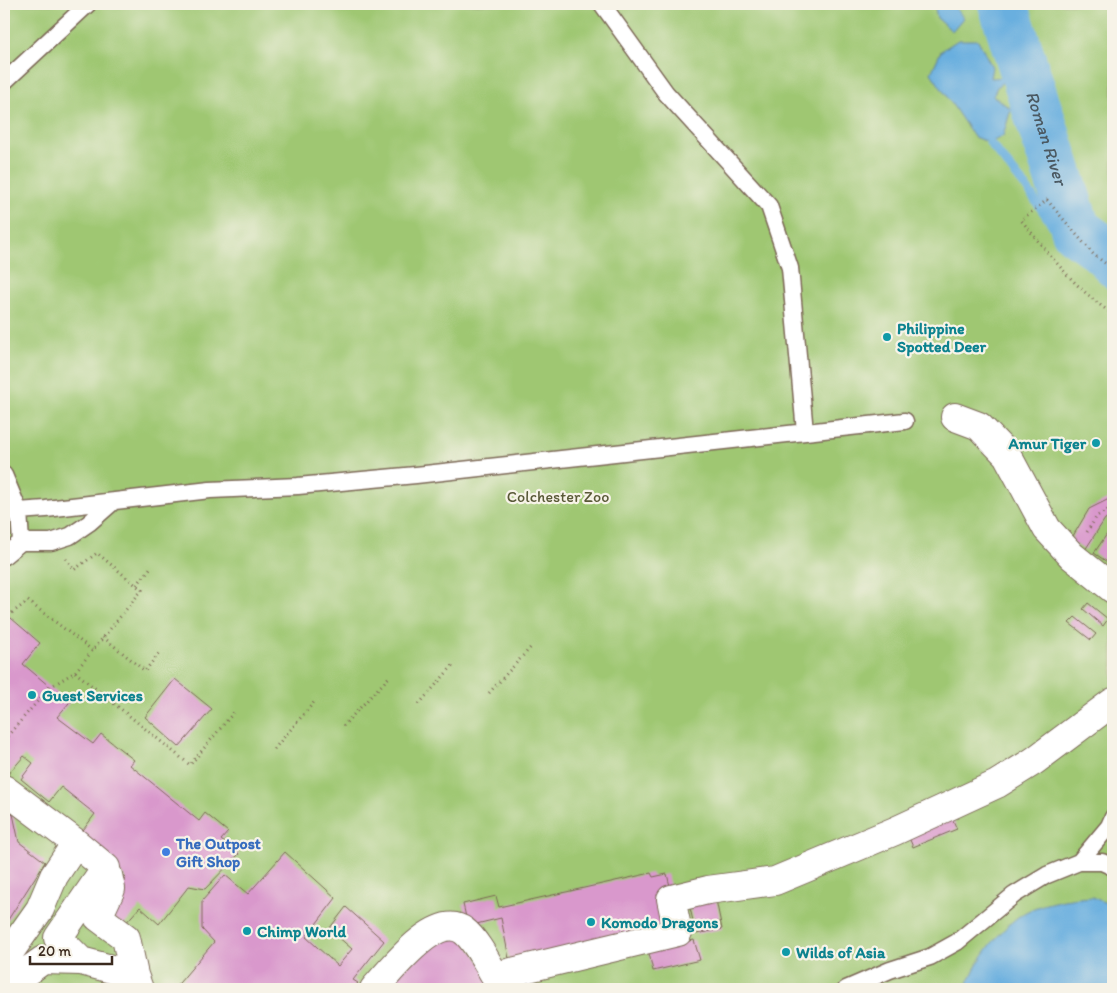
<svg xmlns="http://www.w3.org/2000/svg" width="1117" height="993" viewBox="0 0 1117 993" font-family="Itim,sans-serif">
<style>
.green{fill:#9fc772;stroke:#6d7848}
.water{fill:#69afdf;stroke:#526c7e}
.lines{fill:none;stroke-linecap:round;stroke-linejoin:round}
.stream{stroke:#69afdf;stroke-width:9}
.river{stroke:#69afdf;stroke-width:50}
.building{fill:#d998cc}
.lane-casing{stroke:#7c6857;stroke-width:19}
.street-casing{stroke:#7c6857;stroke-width:30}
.path{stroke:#7c6857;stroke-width:3;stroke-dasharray:1 4;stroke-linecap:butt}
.lane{stroke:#fff;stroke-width:16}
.street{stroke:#fff;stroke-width:28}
.culture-dot{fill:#0f9aa8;stroke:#f7f3e8;stroke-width:2}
.shop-dot{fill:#3f7fe0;stroke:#f7f3e8;stroke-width:2}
.labels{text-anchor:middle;stroke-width:4.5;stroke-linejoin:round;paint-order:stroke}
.culture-label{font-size:16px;font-weight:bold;fill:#0d838f;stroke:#f7f3e8;text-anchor:start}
.park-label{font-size:16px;fill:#595937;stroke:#f7f3e8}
.shop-label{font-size:16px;font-weight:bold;fill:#366cbe;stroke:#f7f3e8;text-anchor:start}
.water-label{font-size:18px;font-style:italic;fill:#4b5962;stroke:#f7f3e8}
</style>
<rect width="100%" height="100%" fill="#f7f3e8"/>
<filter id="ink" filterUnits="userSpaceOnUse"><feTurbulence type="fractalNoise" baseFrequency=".02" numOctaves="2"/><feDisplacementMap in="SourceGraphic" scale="10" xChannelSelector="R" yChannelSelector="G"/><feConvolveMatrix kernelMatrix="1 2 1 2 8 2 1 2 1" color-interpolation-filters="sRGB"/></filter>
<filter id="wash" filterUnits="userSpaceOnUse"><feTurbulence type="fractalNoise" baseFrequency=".0096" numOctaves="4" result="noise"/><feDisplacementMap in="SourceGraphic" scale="20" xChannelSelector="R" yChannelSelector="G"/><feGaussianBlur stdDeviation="1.12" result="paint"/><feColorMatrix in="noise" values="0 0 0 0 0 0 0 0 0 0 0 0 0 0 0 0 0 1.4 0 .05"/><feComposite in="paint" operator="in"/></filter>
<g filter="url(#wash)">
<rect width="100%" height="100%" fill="#f4dcc0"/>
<!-- green -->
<path class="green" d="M4,4h1109v985h-1109z"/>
<!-- water -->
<path class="water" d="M934,4c14,0 22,1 29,14l-11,13 -15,-13z
M958,40h20l14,27 -2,11 19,-1 -12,10 -4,9 18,13 -8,27 -13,7 -16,-6 -43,-64 10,-22z
M1092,897l21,9v83h-147c8,-25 31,-56 52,-72 18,-14 52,-19 74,-20z"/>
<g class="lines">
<!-- stream -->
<path class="stream" d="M990,143l38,47 35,50 50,48"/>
<!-- river -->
<path class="river" id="s1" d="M1003,4l73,226 37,27"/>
</g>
<g id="blocks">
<!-- building -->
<path class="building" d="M1113,497v18l-8,4 -20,31 -15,-9 19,-32z
M1107,534l6,4v28l-19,-13z
M1088,603l20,16 -5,7 -20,-17z
M4,612l36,31 -17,21 46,39 -12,14 36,27 8,-10 33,26 -4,5 69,56 6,-8 23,19 -7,8 18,14 -34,35 -16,-3 -30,38 -19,-17 -17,19 -17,-15 7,-17 13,-16 -48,-41 17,-23 -34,-27 -12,15 -28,-23 12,-16 -9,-7 -19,22 -1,-1z
M1075,617l21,17 -5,6 -22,-17z
M175,679l37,30 -33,38 -34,-30z
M949,812l8,17 -44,18 -6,-14z
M13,814l6,28 26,20 -41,64v-111z
M890,826l7,12 -38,19 -82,31 -10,-1 -52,8 7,34 -26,5 -6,-26 -10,2 -5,-18 28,-10 66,-10z
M285,852l51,46 -30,39 32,29 14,-17 -23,-20 17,-22 38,34 -31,39 5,3 -6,6h-178l40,-47 -12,-13v-28l23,-26 23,19z
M651,873l2,4 14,-3 13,53 -17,20 31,-7 6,20 -47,11 -5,-22 -135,30 -12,-61 -33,8 -5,-22 33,-8 3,11z
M456,929l44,60h-100l-5,-5 2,-10z"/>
</g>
</g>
<g filter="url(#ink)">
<use href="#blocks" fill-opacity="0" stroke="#7c6857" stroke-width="1"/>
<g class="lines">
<!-- lane casing -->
<g class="lane-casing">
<path id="lane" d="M602,4l64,89 103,113 21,62 15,164
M4,82l84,-78
M4,475l15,36 2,31
M4,512l42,-3 164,-19 88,-4 118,-11 489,-54
M4,556l17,-14h30l19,-6 19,-13 25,-22
M1079,862l30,-36 4,-9
M846,989l44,-19 40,-13 27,-15 57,-47 33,-20 32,-13h23l11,5"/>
</g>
<!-- street casing -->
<g class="street-casing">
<path id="street" d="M955,417l24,9 28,29 40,74 25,27 41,33
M4,789l72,54
M108,875l3,14 -13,28 28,21 8,37
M4,960l36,-51 14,-33 22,-33 30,25 -48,70 23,23 -38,-1 -39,28
M81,961l53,14 5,14
M374,989c16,-18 63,-79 90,-58 11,8 24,33 31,45l183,-44 -7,-33 37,-9 67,-9 120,-50 102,-47 37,-23 79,-59"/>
</g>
<!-- path -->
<path class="path" d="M1113,269l-19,-14 -47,-55 -26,20c28,34 55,70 92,94
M1087,532l10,-16 16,-9
M137,585l14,-18
M8,616l20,-15 64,49
M103,637l42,34 15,-19
M75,672l115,93 44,-53
M489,693l43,-47
M419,704l36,-41
M343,726l46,-49
M4,740l46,-53 25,-15 67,-82 -45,-37 -23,17 -8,-11
M274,749l41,-48"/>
<!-- lane -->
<use href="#lane" class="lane"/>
<!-- street -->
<use href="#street" class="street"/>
</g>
</g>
<!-- markers -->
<g class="culture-dot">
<circle cx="887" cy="337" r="5"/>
<circle cx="1096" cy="443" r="5"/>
<circle cx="32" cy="695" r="5"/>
<circle cx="591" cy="922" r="5"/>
<circle cx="247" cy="931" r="5"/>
<circle cx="786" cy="952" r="5"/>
</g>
<circle class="shop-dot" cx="166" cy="852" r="5"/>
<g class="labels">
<!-- culture labels -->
<g class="culture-label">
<text x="897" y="334">Philippine<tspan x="897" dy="18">Spotted Deer</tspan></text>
<text x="1086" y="449" text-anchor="end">Amur Tiger</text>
<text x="42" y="701">Guest Services</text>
<text x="601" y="928">Komodo Dragons</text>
<text x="257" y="937">Chimp World</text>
<text x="796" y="958">Wilds of Asia</text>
</g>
<!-- park labels -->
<g class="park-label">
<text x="558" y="502">Colchester Zoo</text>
</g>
<!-- shop labels -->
<g class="shop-label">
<text x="176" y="849">The Outpost<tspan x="176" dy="18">Gift Shop</tspan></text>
</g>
<!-- water labels -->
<g class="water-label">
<text dy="6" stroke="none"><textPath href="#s1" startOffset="141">Roman River</textPath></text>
</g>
</g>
<!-- margin -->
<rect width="1117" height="993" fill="none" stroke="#f7f3e8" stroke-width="20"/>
<!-- scale -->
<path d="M30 956v8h82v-8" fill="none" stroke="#3b2a1e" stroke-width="2.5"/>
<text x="38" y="956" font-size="15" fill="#3b2a1e" stroke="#f7f3e8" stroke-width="4" paint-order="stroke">20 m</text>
</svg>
